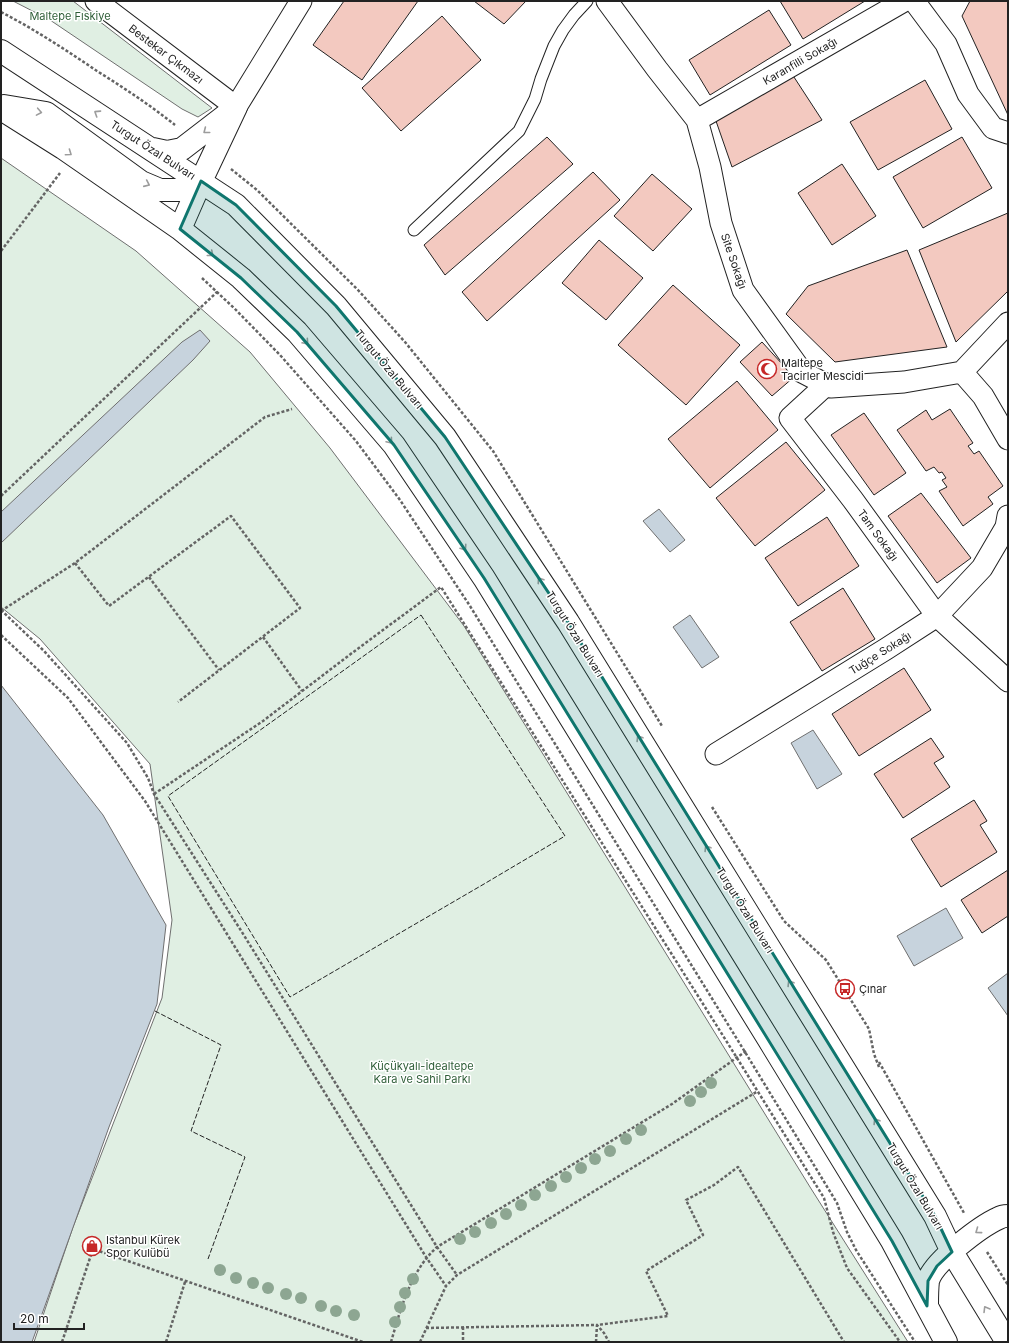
<svg xmlns="http://www.w3.org/2000/svg" width="1009" height="1343" viewBox="0 0 1009 1343" font-family="Inter,sans-serif">
<style>
.green{fill:#e0efe3;stroke:#6f6f6f}
.water{fill:#c7d3dd;stroke:#6f6f6f}
.building{fill:#f3c9c0;stroke:#222}
.lines{fill:none;stroke-linecap:round;stroke-linejoin:round}
.service-casing{stroke:#222;stroke-width:13}
.minor-casing{stroke:#222;stroke-width:23}
.trunk-casing{stroke:#222;stroke-width:24}
.path{stroke:#646464;stroke-width:2.5;stroke-dasharray:3 2;stroke-linecap:butt}
.service{stroke:#fff;stroke-width:11}
.minor{stroke:#fff;stroke-width:21}
.trunk{stroke:#fff;stroke-width:22}
.fence{stroke:#222;stroke-width:1;stroke-dasharray:5 2;stroke-linecap:butt}
.tree{fill:#8da692}
.oneway{stroke:#9c9c9c}
.marked{fill:#0f766e;fill-opacity:0.2;stroke:#0f766e;stroke-width:3;stroke-linejoin:round}
.labels{text-anchor:middle;stroke-width:3;stroke-linejoin:round;paint-order:stroke}
.park-label{font-size:11px;fill:#2f5e38;stroke:#fff}
.street-label{font-size:11px;fill:#222;stroke:#fff}
.poi-label{font-size:11px;fill:#222;stroke:#fff;text-anchor:start}
</style>
<rect width="100%" height="100%" fill="#fff"/>
<!-- green -->
<path class="green" d="M13,1h60l139,107 -14,9 -16,-8 -132,-89z
M1,158l135,93 114,101 80,96 134,178 346,561 98,155h-874l39,-115 89,-229 10,-78 -22,-156 -110,-125 -39,-32z"/>
<!-- water -->
<path class="water" d="M200,330l10,11 -17,19 -192,183v-31l181,-170z
M659,509l26,31 -15,12 -27,-31z
M690,615l29,42 -17,11 -29,-41z
M1,685l102,130 63,110 -9,79 -48,123 -77,215h-31z
M813,730l29,44 -25,15 -26,-46z
M946,908l17,30 -49,28 -17,-30z
M1008,973v43l-20,-28z"/>
<!-- building -->
<path class="building" d="M344,1h74l-56,79 -49,-35z
M474,1h52l-22,23z
M780,1h85l-62,38z
M970,1h38v114l-46,-99z
M769,10l22,35 -81,50 -21,-35z
M442,16l39,44 -80,71 -39,-43z
M792,74l30,46 -90,47 -16,-46z
M925,80l27,49 -74,41 -28,-48z
M547,137l26,27 -128,111 -21,-30z
M962,137l30,51 -69,40 -30,-51z
M842,164l34,52 -44,29 -34,-52z
M593,172l27,28 -133,121 -25,-29z
M652,174l40,35 -39,42 -39,-35z
M1008,213v78l-52,51 -37,-92z
M599,240l44,38 -37,42 -44,-37z
M907,250l40,97 -112,15 -49,-48 22,-28z
M673,285l67,60 -54,60 -68,-60z
M762,342l32,35 -22,19 -32,-34z
M737,381l41,49 -68,58 -42,-49z
M950,409l23,34 -5,3 6,8 5,-3 24,35 -15,11 5,7 -30,22 -24,-35 8,-4 -5,-7 4,-2 -4,-6 -3,1 -5,-6 -8,4 -29,-41 29,-20 6,10z
M864,413l42,60 -32,22 -43,-60z
M786,442l39,48 -70,56 -39,-48z
M921,493l50,65 -34,25 -49,-67z
M827,517l32,49 -61,40 -33,-48z
M843,588l32,51 -53,32 -32,-49z
M904,668l27,42 -72,46 -27,-42z
M931,738l13,19 -10,6 16,24 -47,31 -29,-44z
M974,800l13,21 -7,4 17,27 -56,35 -30,-48z
M1008,870v46l-26,17 -21,-33z"/>
<g class="lines">
<!-- service casing -->
<g class="service-casing">
<path id="service" d="M414,230l105,-99 16,-32 6,-20 13,-33 9,-16 11,-15 13,-14"/>
</g>
<!-- minor casing -->
<g class="minor-casing">
<path id="minor" d="M96,1l140,106 65,-106
M607,1l50,68 40,51 13,47 11,56 22,67 59,82 29,15 73,-5 58,-10
M914,1l32,43 22,50 25,34 15,5
M697,120l207,-119
M962,372l21,24 25,43
M962,372l46,-49
M827,384l-37,34 63,82 84,116 71,65
M716,754l170,-105 51,-33 45,-48 24,-41 2,-11"/>
</g>
<!-- trunk casing -->
<g class="trunk-casing">
<path id="trunk" d="M1,51l235,154 100,101 109,131 123,185 367,594 17,36 55,90
M4,106l42,7 95,69 19,8h24l17,-9
M1,109l62,39 117,81 61,49 56,54 97,113 90,133 285,462 123,201 54,101
M153,149l14,3 15,-3 52,-40
M180,229l21,-48 35,-74
M927,1306c0,-7 0,-17 1,-25 5,-19 53,-55 71,-63 3,-2 6,-2 9,-2"/>
</g>
<!-- path -->
<path class="path" d="M1,12c33,17 65,38 96,59 27,17 53,34 78,54
M231,169l26,21 101,100 47,52 88,109 169,275
M1,251l59,-78
M202,278l33,31 45,46 76,86 44,59 70,106 275,446 92,151 10,29 9,18 59,92
M1,496l216,-204
M75,563l34,43 122,-90 69,92 -122,94
M149,577l70,93
M1,610l43,41 83,92 21,35 6,16 86,135 197,318 20,28
M1,611l74,-48 190,-146 27,-8
M1,635l67,63 77,103 281,456 20,29
M263,637l39,54
M154,794l109,-73 89,-68 89,-66 296,471 87,140 9,34 14,36 53,74
M712,807l72,114 42,39 43,69 5,25 5,13
M879,1062l85,151
M987,1252l21,33
M463,1327v15
M426,1328l171,-3 7,8 5,9
M62,1342l31,-93 270,93
M166,1342l19,-60
M391,1342c10,-34 19,-70 46,-95l235,-143 74,-53
M420,1342l26,-56 11,-11 301,-184
M596,1342l1,-17 71,-9 -22,-45 57,-36 -17,-35 28,-15 24,-18 106,175"/>
<!-- service -->
<use href="#service" class="service"/>
<!-- minor -->
<use href="#minor" class="minor"/>
<!-- trunk -->
<use href="#trunk" class="trunk"/>
<!-- fence -->
<path class="fence" d="M421,615l144,221 -81,48 -194,113 -122,-201z
M155,1011l66,34 -30,86 54,26 -37,102"/>
</g>
<!-- trees -->
<g class="tree">
<circle cx="711" cy="1083" r="6"/>
<circle cx="701" cy="1092" r="6"/>
<circle cx="690" cy="1101" r="6"/>
<circle cx="641" cy="1130" r="6"/>
<circle cx="626" cy="1139" r="6"/>
<circle cx="610" cy="1151" r="6"/>
<circle cx="595" cy="1159" r="6"/>
<circle cx="581" cy="1168" r="6"/>
<circle cx="566" cy="1177" r="6"/>
<circle cx="551" cy="1186" r="6"/>
<circle cx="535" cy="1195" r="6"/>
<circle cx="521" cy="1205" r="6"/>
<circle cx="506" cy="1214" r="6"/>
<circle cx="491" cy="1223" r="6"/>
<circle cx="475" cy="1232" r="6"/>
<circle cx="460" cy="1239" r="6"/>
<circle cx="220" cy="1270" r="6"/>
<circle cx="236" cy="1278" r="6"/>
<circle cx="413" cy="1279" r="6"/>
<circle cx="253" cy="1283" r="6"/>
<circle cx="268" cy="1288" r="6"/>
<circle cx="405" cy="1293" r="6"/>
<circle cx="286" cy="1294" r="6"/>
<circle cx="301" cy="1298" r="6"/>
<circle cx="321" cy="1306" r="6"/>
<circle cx="400" cy="1307" r="6"/>
<circle cx="336" cy="1311" r="6"/>
<circle cx="354" cy="1315" r="6"/>
<circle cx="395" cy="1322" r="6"/>
</g>
<!-- one-way arrows -->
<defs><path id="oneway-chevron" d="M-2-3.5L2.5 0L-2 3.5" fill="none" stroke-width="1.6" stroke-linecap="round" stroke-linejoin="round"/></defs>
<g class="oneway">
<use href="#oneway-chevron" transform="translate(39 112) rotate(10)"/>
<use href="#oneway-chevron" transform="translate(97 113) rotate(-147)"/>
<use href="#oneway-chevron" transform="translate(206 131) rotate(142)"/>
<use href="#oneway-chevron" transform="translate(69 153) rotate(35)"/>
<use href="#oneway-chevron" transform="translate(147 184) rotate(24)"/>
<use href="#oneway-chevron" transform="translate(211 254) rotate(39)"/>
<use href="#oneway-chevron" transform="translate(306 342) rotate(49)"/>
<use href="#oneway-chevron" transform="translate(390 441) rotate(50)"/>
<use href="#oneway-chevron" transform="translate(464 548) rotate(56)"/>
<use href="#oneway-chevron" transform="translate(540 580) rotate(-124)"/>
<use href="#oneway-chevron" transform="translate(639 738) rotate(-122)"/>
<use href="#oneway-chevron" transform="translate(707 848) rotate(-122)"/>
<use href="#oneway-chevron" transform="translate(790 983) rotate(-122)"/>
<use href="#oneway-chevron" transform="translate(876 1121) rotate(-122)"/>
<use href="#oneway-chevron" transform="translate(978 1231) rotate(144)"/>
<use href="#oneway-chevron" transform="translate(986 1309) rotate(-121)"/>
</g>
<!-- marked area -->
<path class="marked" d="M201,181l35,24 100,101 109,131 123,185 367,594 17,36 -15,14 -9,15 -1,25 -35,-65 -408,-663 -90,-133 -97,-113 -56,-54 -61,-49z"/>
<!-- icons -->
<defs>
<g id="mosque-ring" transform="scale(1)"><circle r="9.5" fill="#fff" stroke="#c62828" stroke-width="1.5"/><path d="M3.5-4.9A6 6 0 1 0 3.5 4.9A5 5 0 1 1 3.5-4.9Z" fill="#c62828"/></g>
<g id="bus-ring" transform="scale(1)"><circle r="9.5" fill="#fff" stroke="#c62828" stroke-width="1.5"/><path d="M-5-6H5V4H4V6H2V4H-2V6H-4V4H-5ZM-3.5-4V0h7V-4ZM-3.5 1.2v1.5H-2V1.2ZM2 1.2v1.5H3.5V1.2Z" fill="#c62828"/></g>
<g id="shop-ring" transform="scale(1)"><circle r="9.5" fill="#fff" stroke="#c62828" stroke-width="1.5"/><path d="M-5-2.5h2.3a2.7 3.5 0 0 1 5.4 0H5L5.5 6h-11ZM-1.5-2.5h3a1.5 2.3 0 0 0-3 0Z" fill="#c62828"/></g>
</defs>
<g fill-rule="evenodd">
<use href="#mosque-ring" x="767" y="369"/>
<use href="#bus-ring" x="845" y="989"/>
<use href="#shop-ring" x="92" y="1246"/>
</g>
<g class="labels">
<!-- park labels -->
<g class="park-label">
<text x="70" y="20">Maltepe Fıskiye</text>
<text x="422" y="1070">Küçükyalı-İdealtepe<tspan x="422" dy="13">Kara ve Sahil Parkı</tspan></text>
</g>
<!-- street labels -->
<g class="street-label">
<text transform="translate(166 54) rotate(37)" y="4">Bestekar Çıkmazı</text>
<text transform="translate(800 61) rotate(-30)" y="4">Karanfilli Sokağı</text>
<text transform="translate(153 150) rotate(33)" y="4">Turgut Özal Bulvarı</text>
<text transform="translate(734 261) rotate(71)" y="4">Site Sokağı</text>
<text transform="translate(389 369) rotate(50)" y="4">Turgut Özal Bulvarı</text>
<text transform="translate(878 535) rotate(54)" y="4">Tam Sokağı</text>
<text transform="translate(575 634) rotate(58)" y="4">Turgut Özal Bulvarı</text>
<text transform="translate(880 653) rotate(-32)" y="4">Tuğçe Sokağı</text>
<text transform="translate(745 910) rotate(58)" y="4">Turgut Özal Bulvarı</text>
<text transform="translate(915 1186) rotate(59)" y="4">Turgut Özal Bulvarı</text>
</g>
<!-- poi labels -->
<g class="poi-label">
<text x="781" y="367">Maltepe<tspan x="781" dy="13">Tacirler Mescidi</tspan></text>
<text x="859" y="993">Çınar</text>
<text x="106" y="1244">Istanbul Kürek<tspan x="106" dy="13">Spor Kulübü</tspan></text>
</g>
</g>
<!-- border -->
<rect width="1009" height="1343" fill="none" stroke="#222222" stroke-width="4"/>
<!-- scale -->
<path d="M14 1323v6h70v-6" fill="none" stroke="#222222" stroke-width="2"/>
<text x="20" y="1323" font-size="12" fill="#222222" stroke="#ffffff" stroke-width="3" paint-order="stroke">20 m</text>
</svg>
